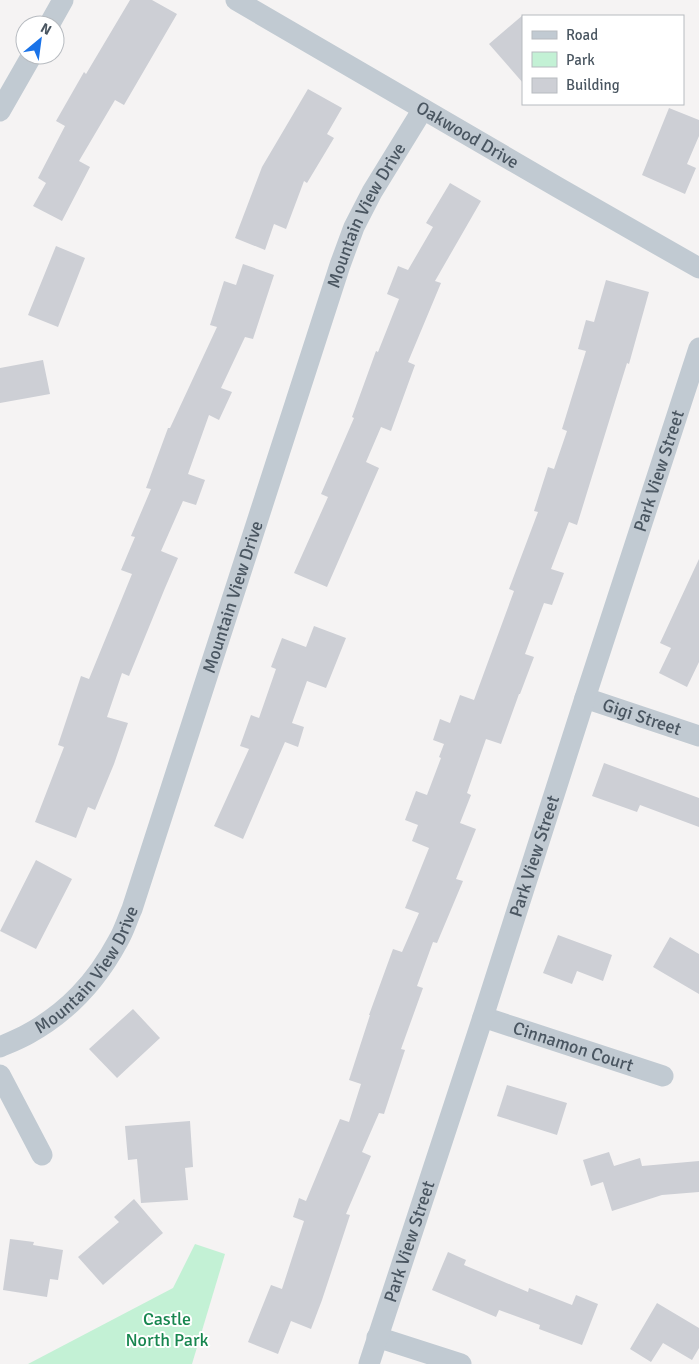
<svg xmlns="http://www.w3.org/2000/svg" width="699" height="1364" viewBox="0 0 699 1364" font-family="Signika,sans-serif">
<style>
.green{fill:#c3f1d5}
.building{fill:#cdcfd5}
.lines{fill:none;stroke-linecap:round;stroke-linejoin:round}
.minor{stroke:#c1cad2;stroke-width:21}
.labels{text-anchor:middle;stroke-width:4;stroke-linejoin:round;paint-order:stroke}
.street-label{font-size:18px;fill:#4a5661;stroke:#fff}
.park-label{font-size:18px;fill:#17864f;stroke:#fff}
</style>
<rect width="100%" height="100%" fill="#f5f3f3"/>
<!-- green -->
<path class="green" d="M195,1244l30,10 -33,110h-164l145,-76z"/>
<!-- building -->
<path class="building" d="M130,0h22l25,14 -53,91 -9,-5 -36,61 11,6 -28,54 -29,-15 13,-23 -8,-5 27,-52 -9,-5 28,-49 2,2z
M523,15v68l-34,-39z
M308,89l34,19 -15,26 7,4 -27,45 -3,-2 -18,48 -12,-5 -9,26 -30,-12 27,-71z
M669,108l30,12v16l-12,28 9,4 -11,26 -43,-19z
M450,183l31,18 -46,80 6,2 -33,79 7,3 -24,66 -10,-4 -15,35 13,6 -52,119 -33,-14 34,-76 -7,-3 33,-76 -2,-1 24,-66 2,1 21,-53 -12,-5 11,-28 10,4 25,-43 -7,-4z
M56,246l29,12 -27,69 -30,-12z
M243,264l31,11 -21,64 -8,-2 -24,51 11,4 -13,28 -10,-5 -21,59 17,6 -9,25 -13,-4 -22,50 17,7 -13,30 -36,88 -7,-3 -15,44 21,6 -14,41 -19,46 -7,-3 -12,31 -41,-16 29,-75 -6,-2 23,-69 8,3 43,-105 -11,-4 14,-33 -4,-1 20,-47 -5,-1 22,-60h2l47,-101 -7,-2 14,-44 12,4z
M606,280l43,12 -20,72 -2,-1 -50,162 -8,-3 -18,47 13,4 -12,32 -8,-2 -19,51 9,3 -14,37h-1l-18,50 -15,-5 -19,54 4,2 -11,28 16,6 -20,50 7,2 -26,62 -4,-1 -16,44 6,2 -22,61 4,1 -21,64 -5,-1 -17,39 9,4 -25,58 4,1 -28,85 -11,29 -20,-8 -13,33 -30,-12 23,-57 11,4 22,-68 -11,-4 6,-19 7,3 34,-82 9,3 12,-38 -12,-4 21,-65h-1l24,-66 9,3 17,-39 -14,-5 24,-60 -17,-7 6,-16 -13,-5 11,-29 11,4 14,-37 -2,-1 5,-13 -11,-4 7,-21 10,4 10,-28 14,5 40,-109 -5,-2 29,-77 -4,-1 14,-44 6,2 13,-38 -5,-2 24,-78 -8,-2 8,-29 8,2z
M43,360l7,34 -50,9v-35z
M699,559v103l-12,25 -28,-14 12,-25 -11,-5z
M314,626l32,12 -20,50 -19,-7 -15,42 12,4 -6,20 -13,-5 -42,97 -29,-13 35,-77 -9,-3 11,-31 8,3 17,-49 -5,-2 11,-29 24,9z
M604,763l95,35v29l-59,-22 -3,7 -45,-16z
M36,860l36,19 -36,70 -36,-18z
M558,935l54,20 -9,26 -26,-10 -5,13 -29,-11z
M670,937l29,17v40l-46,-27z
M133,1009l27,29 -43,40 -28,-29z
M507,1085l60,18 -10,32 -60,-19z
M190,1121l3,46 -8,1 3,32 -47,3 -4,-44 -9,1 -3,-34z
M609,1152l5,14 26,-8 2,8 57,-5v31l-37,3 -50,16 -9,-29 -12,4 -8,-26z
M134,1199l29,34 -60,52 -25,-28 41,-35 -5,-5z
M10,1239l24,3 -1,3 30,5 -5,30 -8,-1 -3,18 -44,-7z
M448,1252l18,8 -2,5 64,27 1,-4 43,17 4,-10 22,9 -16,41 -43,-16 1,-4 -41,-15 -3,7 -64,-27z
M657,1303l42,25v20l-7,12 -29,-17 -12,19 -21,-13z"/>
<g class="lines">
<!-- minor -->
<g class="minor">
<path id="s1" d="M236,0l323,188 140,80"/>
<path d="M49,25l14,-25"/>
<path d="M0,111l32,-56"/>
<path id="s2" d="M585,698l114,38"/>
<path id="s3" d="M483,1017l180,59"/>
<path id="s4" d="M0,1047c9,-4 19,-8 28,-13 40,-22 68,-52 90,-93 6,-10 9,-21 14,-32l208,-644 14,-38 18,-35 51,-83"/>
<path d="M0,1075l42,80"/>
<path d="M377,1337l84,27"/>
<path id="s5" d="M369,1364l114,-347 102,-319 114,-350"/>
</g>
</g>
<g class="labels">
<!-- street labels -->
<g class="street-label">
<text dy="6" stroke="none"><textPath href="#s1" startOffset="268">Oakwood Drive</textPath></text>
<text dy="6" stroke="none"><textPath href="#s4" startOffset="930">Mountain View Drive</textPath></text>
<text dy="6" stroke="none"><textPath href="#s5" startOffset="939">Park View Street</textPath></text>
<text dy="6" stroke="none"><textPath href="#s4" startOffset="525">Mountain View Drive</textPath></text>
<text dy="6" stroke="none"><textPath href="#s2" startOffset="60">Gigi Street</textPath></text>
<text dy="6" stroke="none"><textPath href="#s5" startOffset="534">Park View Street</textPath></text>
<text dy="6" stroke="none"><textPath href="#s4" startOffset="120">Mountain View Drive</textPath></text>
<text dy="6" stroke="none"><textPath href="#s3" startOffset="95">Cinnamon Court</textPath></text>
<text dy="6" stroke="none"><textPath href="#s5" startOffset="129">Park View Street</textPath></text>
</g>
<!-- park labels -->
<g class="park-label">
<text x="167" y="1325">Castle<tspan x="167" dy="21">North Park</tspan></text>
</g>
</g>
<!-- legend -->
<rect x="522" y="15" width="162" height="90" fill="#ffffff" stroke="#b7bbc0"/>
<rect x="532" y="31" width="25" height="8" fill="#c1cad2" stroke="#b7bbc0"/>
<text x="566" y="40" font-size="15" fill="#4a5661">Road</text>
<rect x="532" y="52" width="25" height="15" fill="#c3f1d5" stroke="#b7bbc0"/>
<text x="566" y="65" font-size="15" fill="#4a5661">Park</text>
<rect x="532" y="78" width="25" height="15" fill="#cdcfd5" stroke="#b7bbc0"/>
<text x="566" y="90" font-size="15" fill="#4a5661">Building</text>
<!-- north arrow -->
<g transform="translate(40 40) rotate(29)"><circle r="24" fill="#ffffff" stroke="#b7bbc0"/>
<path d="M0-4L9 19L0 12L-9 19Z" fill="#1a73e8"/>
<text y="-8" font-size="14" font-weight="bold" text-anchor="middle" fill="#4a5661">N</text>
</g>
</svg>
